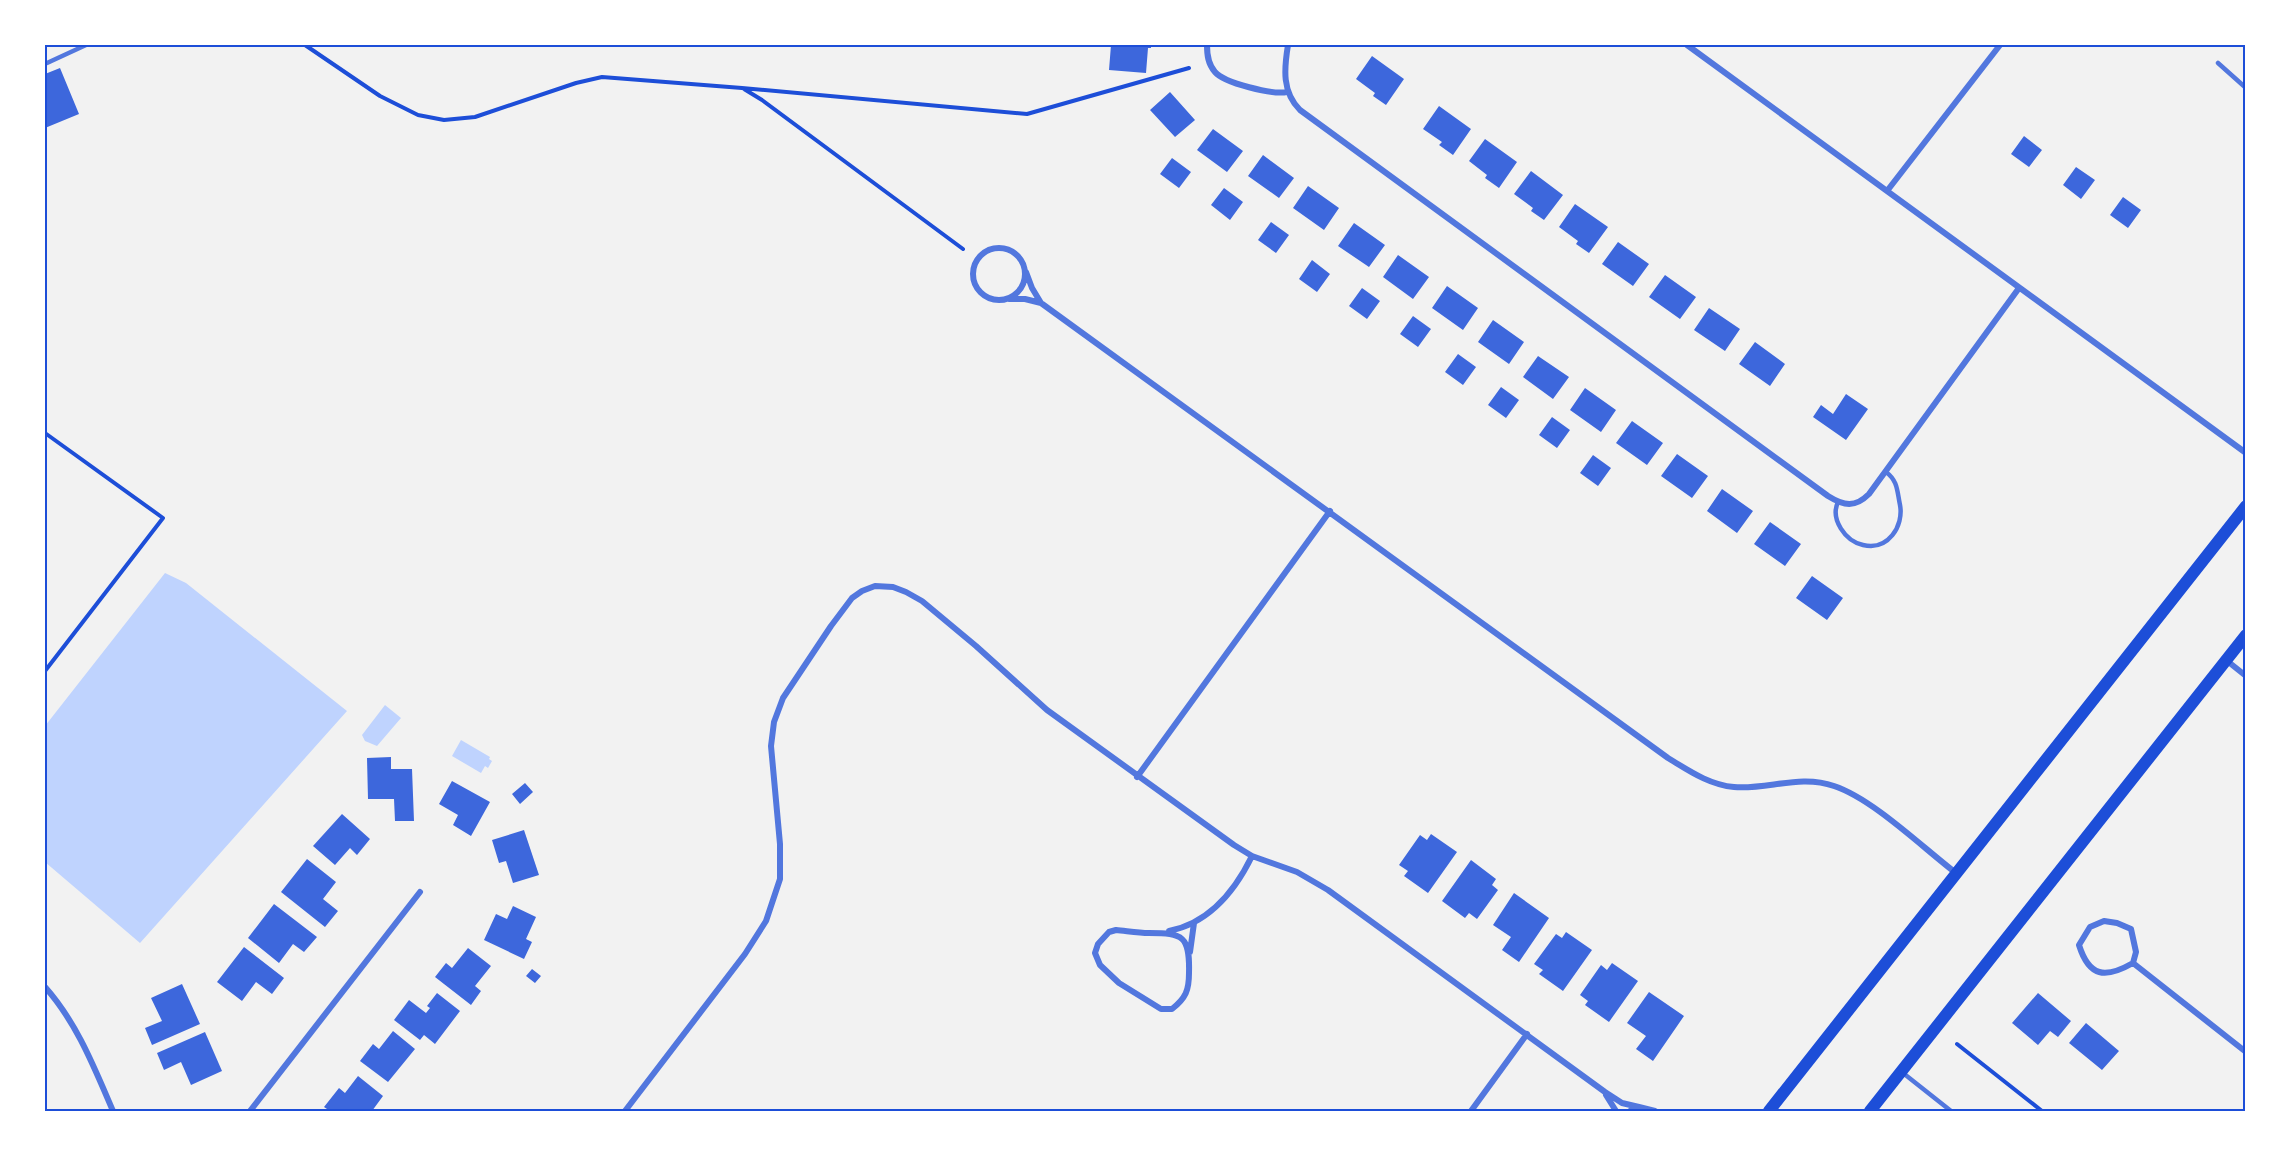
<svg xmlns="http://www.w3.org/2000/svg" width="2291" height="1156" viewBox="0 0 2291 1156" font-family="'DejaVu Sans',sans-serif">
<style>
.water{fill:#bfd3fe}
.building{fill:#3d67dc}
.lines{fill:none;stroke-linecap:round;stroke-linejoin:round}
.path{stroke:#1d4ed8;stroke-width:4}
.service{stroke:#5277de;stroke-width:4.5}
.minor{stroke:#5277de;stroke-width:6}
.secondary{stroke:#1d4ed8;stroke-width:12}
.neatline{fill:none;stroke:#1d4ed8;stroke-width:2}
</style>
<rect width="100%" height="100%" fill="#f2f2f2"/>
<!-- water -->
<path class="water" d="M165,573l21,10 161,128 -207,232 -95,-81v-136z
M385,705l16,13 -24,28 -12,-5 -3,-6z
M461,740l29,17 -1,2 3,2 -4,7 -3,-2 -4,7 -29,-17z"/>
<!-- building -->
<path class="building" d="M1111,45h40v3h-3l-2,25 -37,-3z
M1372,56l32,23 -18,26 -13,-9 2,-3 -19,-14z
M60,68l19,46 -34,14v-54z
M1170,92l25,28 -20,17 -25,-27z
M1439,106l32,23 -18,26 -14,-10 3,-3 -19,-13z
M1213,129l30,22 -16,21 -30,-22z
M2024,136l18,14 -13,17 -18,-13z
M1485,139l32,23 -18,26 -14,-10 2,-3 -18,-14z
M1263,155l31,23 -15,20 -31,-22z
M1172,158l19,14 -12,16 -19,-14z
M2076,167l19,13 -14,19 -18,-14z
M1531,171l32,24 -19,25 -13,-9 2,-3 -19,-14z
M1308,186l31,22 -15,22 -31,-22z
M1224,188l19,14 -13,18 -19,-15z
M2123,197l18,13 -13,18 -18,-13z
M1575,204l33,23 -19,26 -13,-9 2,-3 -19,-14z
M1271,222l18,13 -13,18 -18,-13z
M1354,223l31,22 -16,22 -31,-21z
M1618,242l31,22 -16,22 -31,-22z
M1398,255l31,22 -16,22 -30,-22z
M1312,260l18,14 -13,18 -18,-13z
M1665,275l31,22 -16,22 -31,-22z
M1447,286l31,22 -15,22 -31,-22z
M1362,288l18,13 -13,18 -18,-13z
M1709,308l31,21 -15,22 -31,-21z
M1413,316l18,13 -13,18 -18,-13z
M1493,320l31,22 -15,22 -31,-22z
M1755,342l30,22 -15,22 -31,-22z
M1458,354l18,13 -13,18 -18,-13z
M1538,356l31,21 -16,22 -30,-22z
M1501,387l18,13 -13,18 -18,-13z
M1585,388l31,22 -15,22 -31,-22z
M1846,394l22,15 -22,31 -33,-23 8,-12 12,9z
M1552,417l18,13 -13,18 -18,-13z
M1632,421l31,22 -16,22 -31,-22z
M1677,454l31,22 -16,22 -31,-22z
M1593,455l18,13 -13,18 -18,-13z
M1722,489l31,22 -16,22 -30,-22z
M1770,522l31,22 -16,22 -31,-22z
M1812,576l31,22 -16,22 -31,-22z
M391,757v12h21l2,52h-19l-1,-22h-26l-1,-41z
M452,781l38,21 -19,34 -18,-11 5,-10 -19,-11z
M525,783l8,9 -13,12 -8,-10z
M342,814l28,25 -13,16 -7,-7 -15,17 -22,-19z
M524,830l15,45 -26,8 -7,-22 -7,2 -7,-23z
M1431,834l26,18 -29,41 -24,-17 4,-5 -9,-6 21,-30 7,5z
M307,859l29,23 -13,17 15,12 -13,16 -44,-35z
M1471,860l25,19 -4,6 6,5 -21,29 -8,-6 -4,5 -23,-17z
M1514,893l35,25 -30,44 -17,-12 9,-13 -18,-12z
M274,904l43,33 -13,15 -11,-8 -14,19 -31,-25z
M513,906l23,11 -10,22 6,3 -8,17 -40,-19 12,-26 11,5z
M1566,932l26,18 -29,41 -24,-17 4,-4 -9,-6 22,-30 6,4z
M244,947l40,31 -12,16 -16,-12 -14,19 -25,-19z
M468,948l23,18 -16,20 6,5 -10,14 -36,-28 11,-14 6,5z
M1612,963l26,18 -29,41 -24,-17 3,-4 -8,-6 21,-30 6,5z
M532,969l9,7 -6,7 -9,-7z
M182,984l18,40 -48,21 -7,-17 17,-7 -11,-23z
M1649,992l35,24 -31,45 -17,-12 10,-13 -19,-13z
M437,993l23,18 -25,33 -11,-9 -4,5 -26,-20 15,-20 17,13 4,-5 -3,-2z
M2038,993l33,28 -13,16 -8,-6 -12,14 -26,-22z
M2086,1023l33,28 -17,19 -33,-27z
M393,1031l22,18 -27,33 -28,-21 13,-17 6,5z
M205,1032l17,39 -31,14 -10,-23 -17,8 -7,-17z
M358,1076l25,20 -11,15h-42l-6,-4 15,-19 6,5z"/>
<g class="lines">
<!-- path -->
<path class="path" d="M305,45l75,51 38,19 26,5 31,-3 101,-34 26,-6 140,11 285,26 162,-46
M744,89l18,11 201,149
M45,433l118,85 -118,153
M1957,1044l85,67"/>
<!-- service -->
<path class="service" d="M47,63l39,-18
M2218,63l28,25
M1838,502c-8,17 7,39 25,43 25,6 41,-19 37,-40 -3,-14 -2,-24 -14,-33
M1903,1073l48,38"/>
<!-- minor -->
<path class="minor" d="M1207,45c0,10 1,19 8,27 9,11 58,23 72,20
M1288,45c-4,24 -6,47 12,65l528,386c16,10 27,12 41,-2l150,-206
M1687,45l559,408
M1887,191l113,-146
M973 274a26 26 0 1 1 52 0a26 26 0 1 1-52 0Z
M1026,272l6,16 9,15 627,455c20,12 41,27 66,29 33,3 66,-13 100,-1 39,13 88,61 122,87
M1009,299h16l16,4
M2226,660l20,16
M1137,777l193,-266
M2104,921l13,2 14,6 5,23 -3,11c-28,16 -44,14 -54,-18l11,-18z
M1116,930c11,1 22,3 33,3 34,0 41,3 40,40 0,17 -3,25 -17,36h-11l-42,-26 -19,-18 -5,-12 3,-9 11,-12z
M1169,931c40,-8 66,-40 83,-75
M1190,952l4,-29
M2133,963l113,89
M45,987c32,36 49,80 68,124
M1606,1095l10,16
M250,1111l170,-219
M625,1111l120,-157 21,-33 14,-42v-35l-9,-98 3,-24 9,-24 48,-72 21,-28 10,-7 13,-5 18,1 13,5 16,9 54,45 71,64 187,135 18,11 45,16 31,18 277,202 17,11 17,4
M1471,1111l56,-77
M1630,1111l9,-4 16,4"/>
<!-- secondary -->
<path class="secondary" d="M1769,1111l477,-605
M1870,1111l376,-476"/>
</g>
<!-- border -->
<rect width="2291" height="1156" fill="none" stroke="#ffffff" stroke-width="93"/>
<rect x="46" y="46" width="2198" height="1064" class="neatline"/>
</svg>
